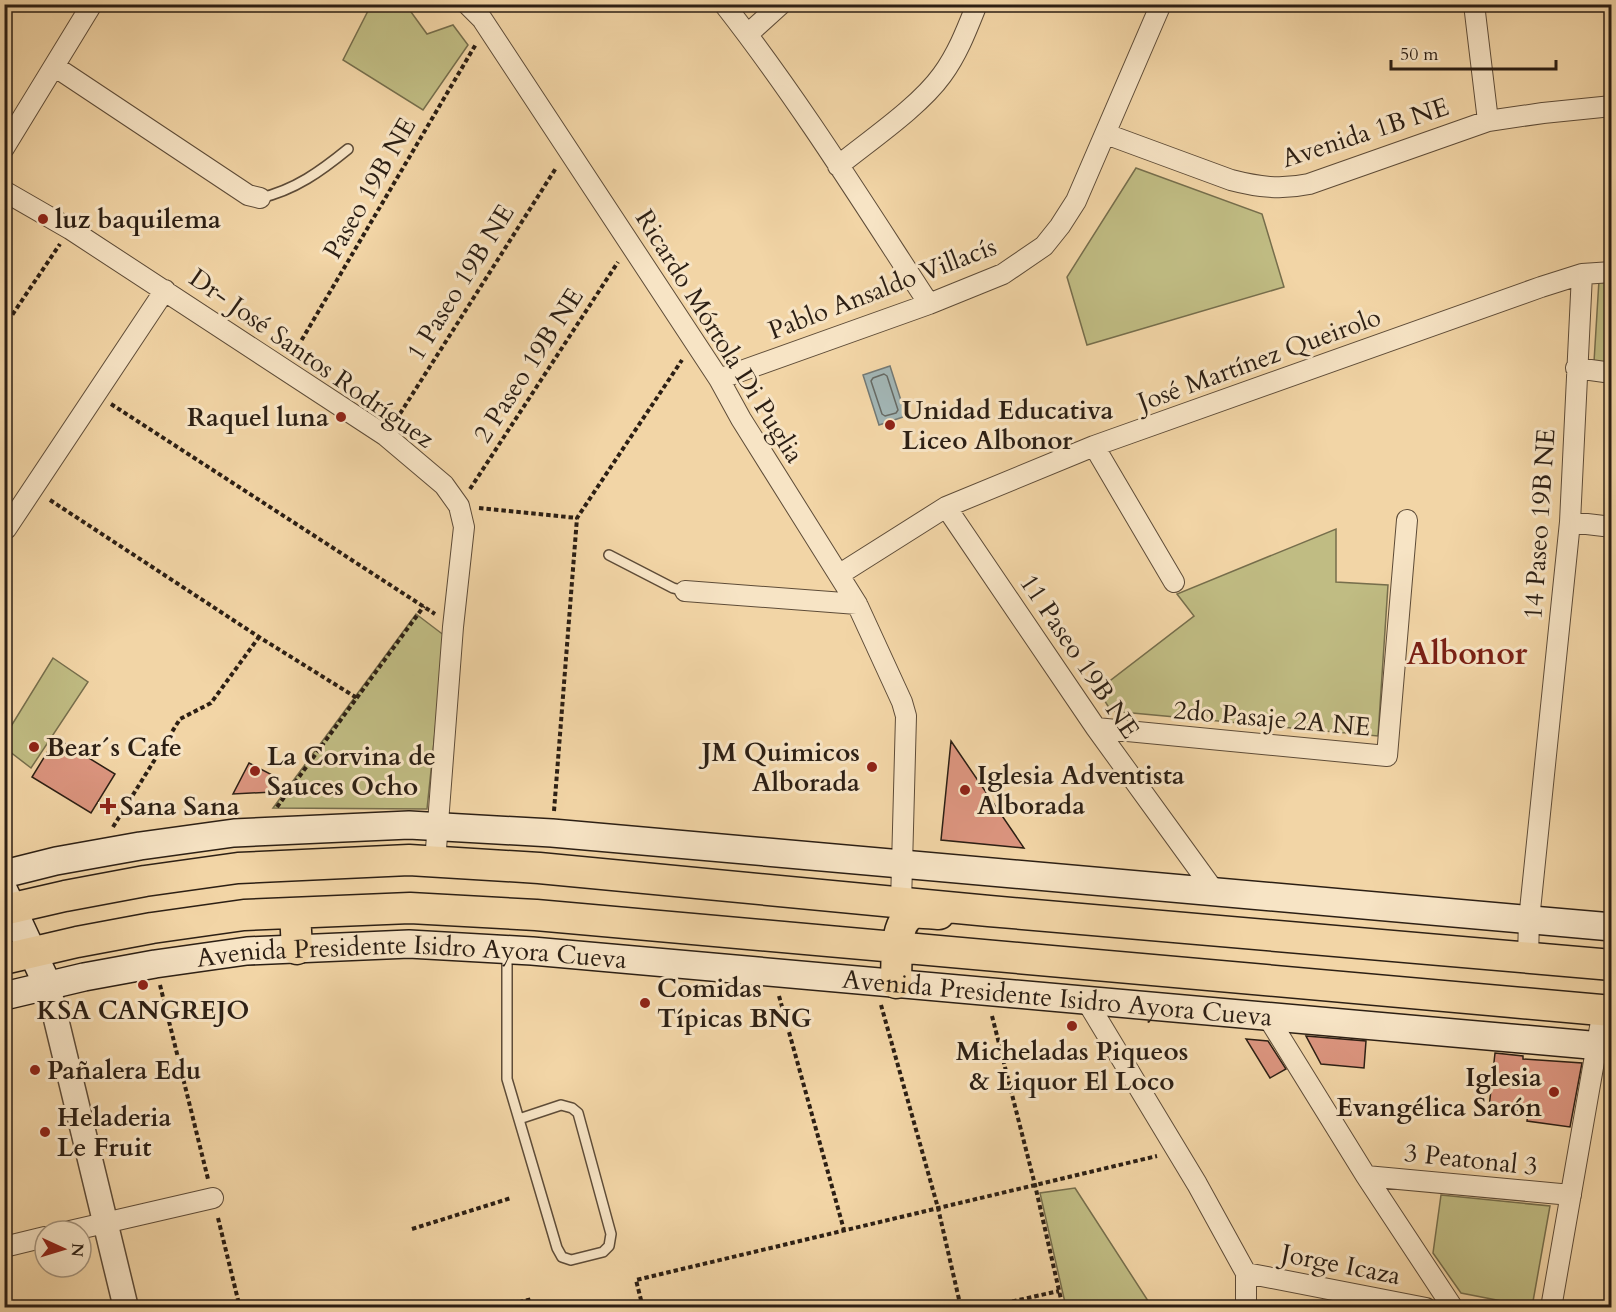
<svg xmlns="http://www.w3.org/2000/svg" width="1616" height="1312" viewBox="0 0 1616 1312" font-family="Cardo,serif">
<style>
.green{fill:#c0bc83;stroke:#766e4c;stroke-width:1.5}
.water{fill:#a2b5b4;stroke:#737974;stroke-width:1.5}
.lines{fill:none;stroke-linecap:round;stroke-linejoin:round}
.shore{stroke:#676a64;stroke-width:1.5}
.building{fill:#dc957f;stroke:#2c1f14;stroke-width:1.5}
.service-casing{stroke:#5e4c38;stroke-width:12}
.minor-casing{stroke:#5e4c38;stroke-width:22}
.tertiary-casing{stroke:#5e4c38;stroke-width:27}
.secondary-casing{stroke:#2c1f14;stroke-width:30}
.primary-casing{stroke:#2c1f14;stroke-width:33}
.path{stroke:#2c1f14;stroke-width:4;stroke-dasharray:4.5 3;stroke-linecap:butt}
.service{stroke:#f7e4c5;stroke-width:9}
.minor{stroke:#f7e4c5;stroke-width:20}
.tertiary{stroke:#f7e4c5;stroke-width:24}
.secondary{stroke:#f7e4c5;stroke-width:27}
.primary{stroke:#f2d5a6;stroke-width:30}
.poi-dot{fill:#8f2418;stroke:#f7e4c5;stroke-width:2}
.labels{text-anchor:middle;stroke-width:6;stroke-linejoin:round;paint-order:stroke}
.street-label{font-size:26px;fill:#2c1f14;stroke:#f7e4c5}
.poi-label{font-size:26px;font-weight:bold;fill:#2c1f14;stroke:#f7e4c5;text-anchor:start}
.district-label{font-size:32px;font-weight:bold;fill:#7a1f14;stroke:#f7e4c5}
</style>
<rect width="100%" height="100%" fill="#f2d5a6"/>
<filter id="stains"><feTurbulence type="fractalNoise" baseFrequency=".00333" numOctaves="4"/><feColorMatrix values="0 0 0 0 .2 0 0 0 0 .09 0 0 0 0 .02 0 0 0 .5 -.17"/></filter>
<radialGradient id="worn" r=".72"><stop offset=".6" stop-color="#630" stop-opacity="0"/><stop offset="1" stop-color="#630" stop-opacity=".3"/></radialGradient>
<!-- green -->
<path class="green" d="M371,5h35l21,29 26,-9 15,20 -45,65 -80,-50z
M1136,168l126,46 22,73 -197,58 -20,-68z
M1611,279v85l-17,-2 5,-82z
M1336,529v53l52,3 -10,151 -267,-25 -13,-21 96,-74 -17,-22z
M416,614l29,22 -18,173 -154,-1z
M53,658l35,24 -57,86 -26,-20v-12z
M1075,1188l77,119h-86l-26,-114z
M1441,1195l109,11 -18,101 -71,-14 -28,-40z"/>
<!-- water -->
<path class="water" d="M890,366l16,50 -27,9 -16,-50z"/>
<g class="lines">
<!-- shore -->
<path class="shore" d="M884,374l3,2 11,34 -2,3 -11,3 -3,-2 -11,-33 2,-3z"/>
</g>
<!-- building -->
<path class="building" d="M56,738l59,36 -24,39 -59,-36z
M951,741l73,107 -83,-8z
M249,763l31,16 -7,13 -40,2z
M1306,1036l60,5 -2,27 -43,-4z
M1246,1039l22,2 18,28 -16,9z
M1495,1053l28,3v3l59,4 -12,64 -43,-6 1,-9 -39,-4z"/>
<g class="lines">
<!-- service casing -->
<g class="service-casing">
<path id="service" d="M260,198c35,-8 61,-27 88,-49
M609,555l64,33 12,3
M507,952v127l50,169 5,9 9,3 32,-8 6,-6 2,-12 -33,-121 -6,-5 -11,-3 -42,14"/>
</g>
<!-- minor casing -->
<g class="minor-casing">
<path id="minor" d="M467,4l15,15 237,360 22,40 116,185 45,98 4,14 -5,187
M724,4c75,96 139,199 205,300
M1474,4l14,117
M748,34l33,-30
M54,66l194,129 12,3
M1106,134l125,46c27,7 50,10 78,4l179,-63 55,-8 69,-7
M4,148l88,-144
M838,166c32,-26 81,-59 104,-91 16,-22 25,-46 35,-71
M4,191l66,38 316,207 58,49 15,21 5,21 -11,100 -18,235
M1576,368l36,5
M719,379l210,-75 74,-30 41,-28 16,-20 16,-25 85,-197
M1094,446l80,136
M946,507l150,221 119,164
M1570,522l42,5
M6,529l159,-239
M840,574l106,-67 148,-61 447,-159 41,-13 30,-2
M685,591l172,13
M1096,728l291,28 20,-236
M1528,957l1,-37 41,-398 12,-248
M1086,1000l111,184 49,89v35
M1267,1016l99,160 87,132
M1366,1176l205,19
M70,1231l143,-33
M4,1247l41,-10
M1246,1273l180,35
M1551,1308l52,-298"/>
</g>
<!-- tertiary casing -->
<g class="tertiary-casing">
<path id="tertiary" d="M48,986l78,322"/>
</g>
<!-- secondary casing -->
<g class="secondary-casing">
<g id="secondary">
<path d="M4,874l52,-13 84,-15 94,-13 175,-8 143,8 1060,94"/>
<path d="M4,891l44,95"/>
<path id="s1" d="M4,996l80,-19 71,-13 92,-13 162,-7 123,7 1080,96"/>
</g>
</g>
<!-- primary casing -->
<g class="primary-casing">
<path id="primary" d="M4,910l61,-14 80,-15 93,-13 171,-8 130,8 450,43 623,54
M295,913l2,36
M4,959l73,-17 75,-14 92,-13 166,-7 126,7 1076,96
M896,983c1,-18 -3,-64 19,-70 7,-1 17,1 24,1"/>
</g>
<!-- path -->
<path class="path" d="M4,327l56,-83
M294,353l182,-309
M111,404l324,210
M396,420l160,-252
M470,489l148,-227
M50,500l209,137 98,61
M479,508l98,10
M277,807l147,-201
M554,811l23,-293 105,-158
M113,827l67,-108 31,-16 48,-66
M160,985l48,194
M779,996l65,234
M881,1005l57,203 23,100
M992,1016l43,169 28,123
M218,1218l22,90
M412,1229l99,-31
M497,1308l35,-9 2,9
M643,1308l-7,-28 521,-124
M983,1308l76,-17"/>
<!-- service -->
<use href="#service" class="service"/>
<!-- minor -->
<use href="#minor" class="minor"/>
<!-- tertiary -->
<use href="#tertiary" class="tertiary"/>
<!-- secondary -->
<use href="#secondary" class="secondary"/>
<!-- primary -->
<use href="#primary" class="primary"/>
</g>
<!-- markers -->
<g class="poi-dot">
<circle cx="43" cy="219" r="6"/>
<circle cx="341" cy="417" r="6"/>
<circle cx="890" cy="425" r="6"/>
<circle cx="34" cy="747" r="6"/>
<circle cx="872" cy="767" r="6"/>
<circle cx="255" cy="771" r="6"/>
<circle cx="965" cy="790" r="6"/>
<path d="M105 797h6v6h6v6h-6v6h-6v-6h-6v-6h6z"/>
<circle cx="143" cy="985" r="6"/>
<circle cx="645" cy="1003" r="6"/>
<circle cx="1072" cy="1026" r="6"/>
<circle cx="35" cy="1070" r="6"/>
<circle cx="1554" cy="1092" r="6"/>
<circle cx="45" cy="1132" r="6"/>
</g>
<g class="labels">
<!-- street labels -->
<g class="street-label">
<text transform="translate(1365 132) rotate(-18)" y="9">Avenida 1B NE</text>
<text transform="translate(369 188) rotate(-60)" y="9">Paseo 19B NE</text>
<text transform="translate(460 282) rotate(-58)" y="9">1 Paseo 19B NE</text>
<text transform="translate(882 288) rotate(-21)" y="9">Pablo Ansaldo Villacís</text>
<text transform="translate(720 336) rotate(58)" y="9">Ricardo Mórtola Di Puglia</text>
<text transform="translate(312 358) rotate(35)" y="9">Dr- José Santos Rodríguez</text>
<text transform="translate(1259 359) rotate(-20)" y="9">José Martínez Queirolo</text>
<text transform="translate(528 365) rotate(-57)" y="9">2 Paseo 19B NE</text>
<text transform="translate(1539 524) rotate(-86)" y="9">14 Paseo 19B NE</text>
<text transform="translate(1080 656) rotate(56)" y="9">11 Paseo 19B NE</text>
<text transform="translate(1272 718) rotate(5)" y="9">2do Pasaje 2A NE</text>
<text dy="9" stroke="none"><textPath href="#s1" startOffset="412">Avenida Presidente Isidro Ayora Cueva</textPath></text>
<text dy="9" stroke="none"><textPath href="#s1" startOffset="1060">Avenida Presidente Isidro Ayora Cueva</textPath></text>
<text transform="translate(1471 1159) rotate(6)" y="9">3 Peatonal 3</text>
<text transform="translate(1341 1264) rotate(11)" y="9">Jorge Icaza</text>
</g>
<!-- poi labels -->
<g class="poi-label">
<text x="55" y="228">luz baquilema</text>
<text x="902" y="419">Unidad Educativa<tspan x="902" dy="30">Liceo Albonor</tspan></text>
<text x="329" y="426" text-anchor="end">Raquel luna</text>
<text x="46" y="756">Bear´s Cafe</text>
<text x="860" y="761" text-anchor="end">JM Quimicos<tspan x="860" dy="30">Alborada</tspan></text>
<text x="267" y="765">La Corvina de<tspan x="267" dy="30">Sauces Ocho</tspan></text>
<text x="977" y="784">Iglesia Adventista<tspan x="977" dy="30">Alborada</tspan></text>
<text x="120" y="815">Sana Sana</text>
<text x="657" y="997">Comidas<tspan x="657" dy="30">Típicas BNG</tspan></text>
<text x="143" y="1019" text-anchor="middle">KSA CANGREJO</text>
<text x="1072" y="1060" text-anchor="middle">Micheladas Piqueos<tspan x="1072" dy="30">&amp; Liquor El Loco</tspan></text>
<text x="47" y="1079">Pañalera Edu</text>
<text x="1542" y="1086" text-anchor="end">Iglesia<tspan x="1542" dy="30">Evangélica Sarón</tspan></text>
<text x="57" y="1126">Heladeria<tspan x="57" dy="30">Le Fruit</tspan></text>
</g>
<!-- district labels -->
<g class="district-label">
<text x="1467" y="664">Albonor</text>
</g>
</g>
<!-- margin -->
<rect width="1616" height="1312" fill="none" stroke="#f2d5a6" stroke-width="24"/>
<rect x="6" y="6" width="1604" height="1300" fill="none" stroke="#2c1f14" stroke-width="3"/>
<rect x="12" y="12" width="1592" height="1288" fill="none" stroke="#2c1f14" stroke-width="1.5"/>
<!-- north arrow -->
<g transform="translate(63 1249) rotate(94)"><circle r="28" fill="#f7e4c5" stroke="#a6957e" stroke-width="1.5"/>
<path d="M0-4.5L10 22L0 15L-10 22Z" fill="#8f2418"/>
<text y="-9" font-size="16" font-weight="bold" text-anchor="middle" fill="#2c1f14">N</text>
</g>
<!-- scale -->
<path d="M1391 60v9h165v-9" fill="none" stroke="#2c1f14" stroke-width="3"/>
<text x="1400" y="60" font-size="18" fill="#2c1f14" stroke="#f7e4c5" stroke-width="4.5" paint-order="stroke">50 m</text>
<rect width="100%" height="100%" filter="url(#stains)"/>
<rect width="100%" height="100%" fill="url(#worn)"/>
</svg>
